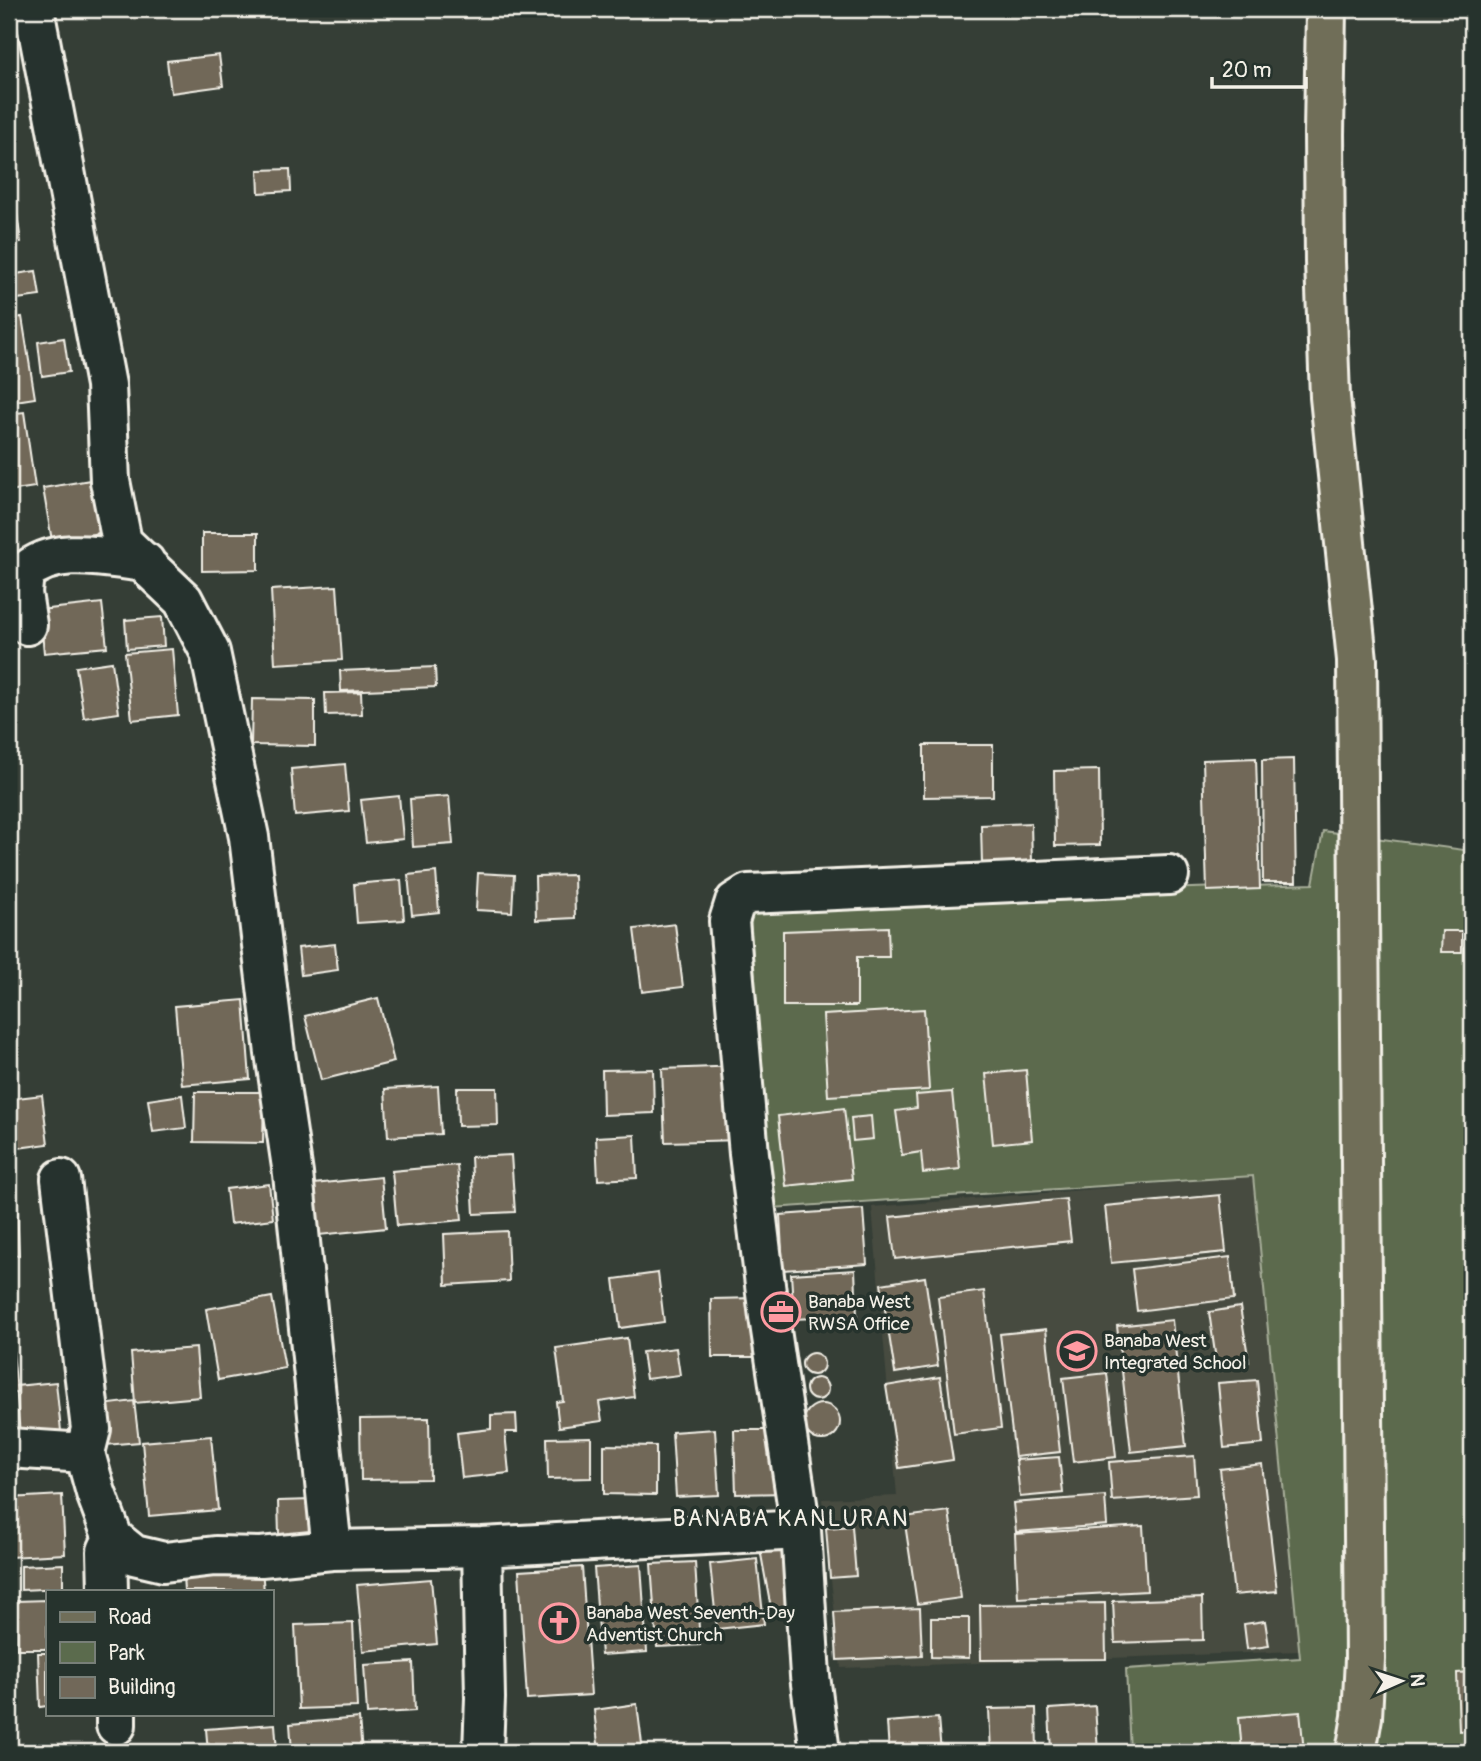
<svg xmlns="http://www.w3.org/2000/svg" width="1481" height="1761" viewBox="0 0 1481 1761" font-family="Pangolin,sans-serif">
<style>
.built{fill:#474b40}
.green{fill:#5b6b4d;stroke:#a8ae9a;stroke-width:2}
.building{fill:#716859;stroke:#f4f1e8;stroke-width:2}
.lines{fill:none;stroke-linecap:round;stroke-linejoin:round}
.minor-casing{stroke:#f4f1e8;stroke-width:44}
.major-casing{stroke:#f4f1e8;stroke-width:44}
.minor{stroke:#26332d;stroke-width:38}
.major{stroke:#706e59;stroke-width:38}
.labels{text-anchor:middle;stroke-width:7;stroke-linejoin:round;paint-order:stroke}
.poi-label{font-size:19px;fill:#f4f1e8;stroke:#26332d;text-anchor:start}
.quarter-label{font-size:23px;letter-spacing:2px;fill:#f4f1e8;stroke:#26332d}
</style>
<rect width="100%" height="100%" fill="#353e36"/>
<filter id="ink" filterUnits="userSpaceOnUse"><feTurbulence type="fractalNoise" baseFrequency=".0143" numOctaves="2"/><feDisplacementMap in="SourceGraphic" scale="14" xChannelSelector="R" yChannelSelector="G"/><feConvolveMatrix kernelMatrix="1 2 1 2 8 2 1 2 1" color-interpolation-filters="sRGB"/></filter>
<g filter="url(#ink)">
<!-- built -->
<path class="built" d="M1253,1176l46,475 -458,17 -19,-169 75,-3 -25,-289z"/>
<!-- green -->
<path class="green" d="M1323,831l149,20v901h-342l-4,-83 174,-11 -47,-482 -481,32 -23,-305 564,-19z"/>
<!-- building -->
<path class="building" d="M219,55l4,31 -52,7 -4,-32z
M290,169l1,22 -32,2 -1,-23z
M17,214l4,28 -12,2v-29z
M36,271l4,25 -31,4v-25z
M22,317l13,81 -26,4v-83z
M64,338l5,34 -27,4 -4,-34z
M24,412l11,75 -26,4v-77z
M102,478l9,53 -59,10 -9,-53z
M202,533h56v37l-56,1z
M337,586l5,74 -67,4 -4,-74z
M102,603l5,44 -63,6 -4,-43z
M162,617l2,29 -37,3 -2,-29z
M172,649l6,66 -46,5 -7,-67z
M112,662l7,51 -35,5 -8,-51z
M435,667l1,20 -95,4 -1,-20z
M361,692l1,22 -36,1 -1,-22z
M252,699l63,1v46l-64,-1z
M924,745h69v51l-69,1z
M1256,758l4,131 -53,2 -4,-131z
M1294,759l2,123h-33l-1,-122z
M345,764l4,47 -54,5 -4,-47z
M1099,770l1,75 -45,1 -1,-75z
M399,796l4,43 -37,4 -5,-43z
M449,796l4,48 -40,3 -3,-48z
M1031,823l1,40 -50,2 -1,-40z
M436,872l3,40 -27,3 -4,-40z
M478,873l36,2 -2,37 -36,-2z
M574,875l1,43 -39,2 -1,-44z
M401,880l3,40 -47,3 -3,-39z
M675,924l8,63 -41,5 -8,-63z
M888,927l1,30h-32v49h-74v-75z
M1442,931h20v21h-21z
M335,944l3,26 -37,5 -3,-27z
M378,998l16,64 -73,18 -16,-64z
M244,1000l6,79 -68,6 -7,-79z
M924,1009l5,81 -101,6 -5,-81z
M740,1066l2,74 -77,2 -3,-73z
M653,1069l1,44 -51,2 -1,-45z
M1026,1070l6,70 -39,4 -7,-70z
M438,1086l3,48 -53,3 -3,-48z
M457,1088h40l1,37 -40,1z
M195,1092h69l-1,51 -69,-1z
M952,1092l8,77 -37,4 -2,-21 -19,3 -6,-44 21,-3 -1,-13z
M42,1095l6,49 -38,5 -1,-50z
M182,1095l4,33 -33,4 -5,-32z
M844,1108l8,71 -66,7 -8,-70z
M871,1116l2,23 -20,2 -2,-23z
M635,1135l2,43 -39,2 -2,-43z
M511,1155l4,57 -41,2 -3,-57z
M457,1165l5,55 -65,6 -5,-55z
M381,1177l5,51 -67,7 -5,-51z
M269,1184l4,35 -43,5 -4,-35z
M1220,1195l6,57 -115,11 -6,-57z
M1066,1199l5,42 -176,18 -5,-42z
M9,1202h8l2,53 -10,1z
M863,1209l4,55 -84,6 -3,-55z
M507,1231l2,50 -63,4 -2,-51z
M1230,1257l4,42 -97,12 -5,-42z
M855,1270l2,46 -63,3 -3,-45z
M658,1273l6,49 -44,6 -6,-49z
M925,1277l13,89 -43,7 -14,-89z
M984,1291l17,137 -47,6 -16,-137z
M272,1297l13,71 -67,12 -12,-71z
M758,1298l1,59h-47l-1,-58z
M1240,1307l9,55 -32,5 -8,-55z
M9,1311l8,81 -8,1z
M1172,1320l14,126 -55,6 -14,-126z
M1046,1329l14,123 -45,5 -15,-123z
M627,1338l7,59 -35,5 3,19 -43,6 -3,-25 7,-1 -7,-53z
M196,1348l4,49 -65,6 -4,-50z
M676,1348l4,27 -34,4 -4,-27z
M802 1364a11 11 0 1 1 22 0a11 11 0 1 1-22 0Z
M1107,1373l9,84 -43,5 -10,-84z
M940,1377l13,83 -54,8 -13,-82z
M806 1389a11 11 0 1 1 22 0a11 11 0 1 1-22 0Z
M1257,1380l6,64 -39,4 -6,-65z
M56,1382l5,49 -41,4 -4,-49z
M134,1401l5,41 -33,3 -4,-40z
M804 1422a18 18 0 1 1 36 0a18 18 0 1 1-36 0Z
M516,1414l1,18h-12l4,41 -47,5 -5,-45 34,-4v-14z
M429,1418l1,61 -69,1 -1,-61z
M715,1429l4,66 -43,2 -4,-65z
M734,1430h49l2,63 -49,1z
M211,1436l7,74 -69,6 -7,-74z
M591,1437v41l-43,1 -1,-41z
M604,1445l52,1v49l-52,-1z
M1194,1456l3,39 -85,6 -3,-39z
M1059,1457l4,36 -43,4 -4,-37z
M1262,1464l15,127 -43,4 -14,-126z
M62,1495l3,59 -56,3v-59z
M1105,1496l2,29 -91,7 -3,-29z
M312,1500l1,34 -34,1 -1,-34z
M949,1511l12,87 -44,6 -13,-87z
M852,1526l4,50 -26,2 -4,-50z
M1143,1526l4,65 -129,7 -3,-64z
M784,1545l10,60 -23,4 -11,-60z
M757,1559l7,65 -47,5 -7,-65z
M695,1562l5,83 -43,2 -6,-83z
M63,1564v24l-42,2v-24z
M641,1565l6,87 -46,3 -7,-87z
M582,1567l9,128 -64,4 -8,-128z
M262,1570l2,21h-80l-1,-15z
M431,1579l6,65 -74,7 -6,-66z
M1202,1598l1,42 -88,3 -2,-42z
M47,1600v49h-30l-1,-48z
M1105,1603l1,56 -125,1 -1,-55z
M920,1608l2,48 -85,4 -3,-48z
M931,1618h38v40l-38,-1z
M1265,1621l4,25 -22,3 -3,-25z
M353,1623l4,84 -58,2 -4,-84z
M38,1653h9v53l-7,1z
M413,1662l2,49 -48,3 -3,-49z
M1472,1672v58l-13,1 -2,-58z
M637,1704l6,48h-44l-5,-42z
M1095,1706l3,46h-47l-2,-43z
M1036,1708l1,44h-46l-2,-43z
M1300,1712l4,40h-62l-3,-35z
M359,1718l3,34h-70l-2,-28z
M938,1718l3,34h-52l-2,-30z
M275,1724l2,28h-69l-2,-23z"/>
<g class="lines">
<!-- minor casing -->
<g class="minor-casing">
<path id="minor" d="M34,9l72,376 4,96 12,61 61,58 27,52 39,185 26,216 18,121 39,376
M27,625l-5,-32 2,-20c32,-29 82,-15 121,-11
M61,1179l30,250 -6,24
M9,1448l76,5 11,40 17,45 21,17 30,7 51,-6 46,1 71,-7 150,-3 319,-17
M482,1547l3,151 -2,54
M108,1591l-1,-40 6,-13
M116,1714v11
M820,1752l-10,-76 -9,-146 -32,-213 -20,-163 -20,-233 6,-19 13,-8 421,-19"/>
</g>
<!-- major casing -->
<g class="major-casing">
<path id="major" d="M1326,9l-2,125 1,128 5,135 27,263 8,999 -3,58 -6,35"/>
</g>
<!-- minor -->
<use href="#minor" class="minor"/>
<!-- major -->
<use href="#major" class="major"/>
</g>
</g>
<!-- icons -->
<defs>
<g id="office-ring" transform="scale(2.0125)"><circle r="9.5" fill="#26332d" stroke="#ff9aa2" stroke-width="1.5"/><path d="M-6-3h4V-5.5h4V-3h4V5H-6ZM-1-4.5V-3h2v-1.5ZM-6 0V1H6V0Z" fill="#ff9aa2"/></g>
<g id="school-ring" transform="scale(2.0125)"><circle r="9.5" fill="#26332d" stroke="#ff9aa2" stroke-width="1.5"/><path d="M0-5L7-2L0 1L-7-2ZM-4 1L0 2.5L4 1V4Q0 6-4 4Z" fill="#ff9aa2"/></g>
<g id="church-ring" transform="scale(2.0125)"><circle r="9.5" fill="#26332d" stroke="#ff9aa2" stroke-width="1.5"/><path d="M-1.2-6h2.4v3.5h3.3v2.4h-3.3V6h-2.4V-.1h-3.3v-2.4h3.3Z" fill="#ff9aa2"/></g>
</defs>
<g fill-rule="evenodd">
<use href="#office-ring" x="781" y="1312"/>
<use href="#school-ring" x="1077" y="1351"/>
<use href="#church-ring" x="559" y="1623"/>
</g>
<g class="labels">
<!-- poi labels -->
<g class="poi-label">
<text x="808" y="1308">Banaba West<tspan x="808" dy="22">RWSA Office</tspan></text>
<text x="1104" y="1347">Banaba West<tspan x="1104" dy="22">Integrated School</tspan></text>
<text x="586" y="1619">Banaba West Seventh-Day<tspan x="586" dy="22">Adventist Church</tspan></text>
</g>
<!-- quarter labels -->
<g class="quarter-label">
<text x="791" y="1526">BANABA KANLURAN</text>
</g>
</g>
<!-- margin -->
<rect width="1481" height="1761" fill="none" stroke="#26332d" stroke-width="35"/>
<rect x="18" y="18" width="1446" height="1726" fill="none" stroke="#f4f1e8" stroke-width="2.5" filter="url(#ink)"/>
<!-- legend -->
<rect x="46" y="1590" width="228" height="126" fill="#26332d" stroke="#787f78" stroke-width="2"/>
<rect x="60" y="1612" width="35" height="10" fill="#706e59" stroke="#787f78" stroke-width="2"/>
<text x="108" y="1624" font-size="21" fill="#f4f1e8">Road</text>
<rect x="60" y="1642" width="35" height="21" fill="#5b6b4d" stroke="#787f78" stroke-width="2"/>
<text x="108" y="1660" font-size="21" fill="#f4f1e8">Park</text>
<rect x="60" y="1677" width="35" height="21" fill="#716859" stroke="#787f78" stroke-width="2"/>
<text x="108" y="1694" font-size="21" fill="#f4f1e8">Building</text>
<!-- north arrow -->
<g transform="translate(1401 1681) rotate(87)" stroke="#26332d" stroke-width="5" paint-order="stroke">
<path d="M0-5L12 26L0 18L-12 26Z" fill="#f4f1e8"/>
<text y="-10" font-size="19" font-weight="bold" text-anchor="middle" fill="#f4f1e8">N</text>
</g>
<!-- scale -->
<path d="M1212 77v10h94v-10" fill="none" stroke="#f4f1e8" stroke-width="3.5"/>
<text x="1222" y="77" font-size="21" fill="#f4f1e8" stroke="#26332d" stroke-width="5" paint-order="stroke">20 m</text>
</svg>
